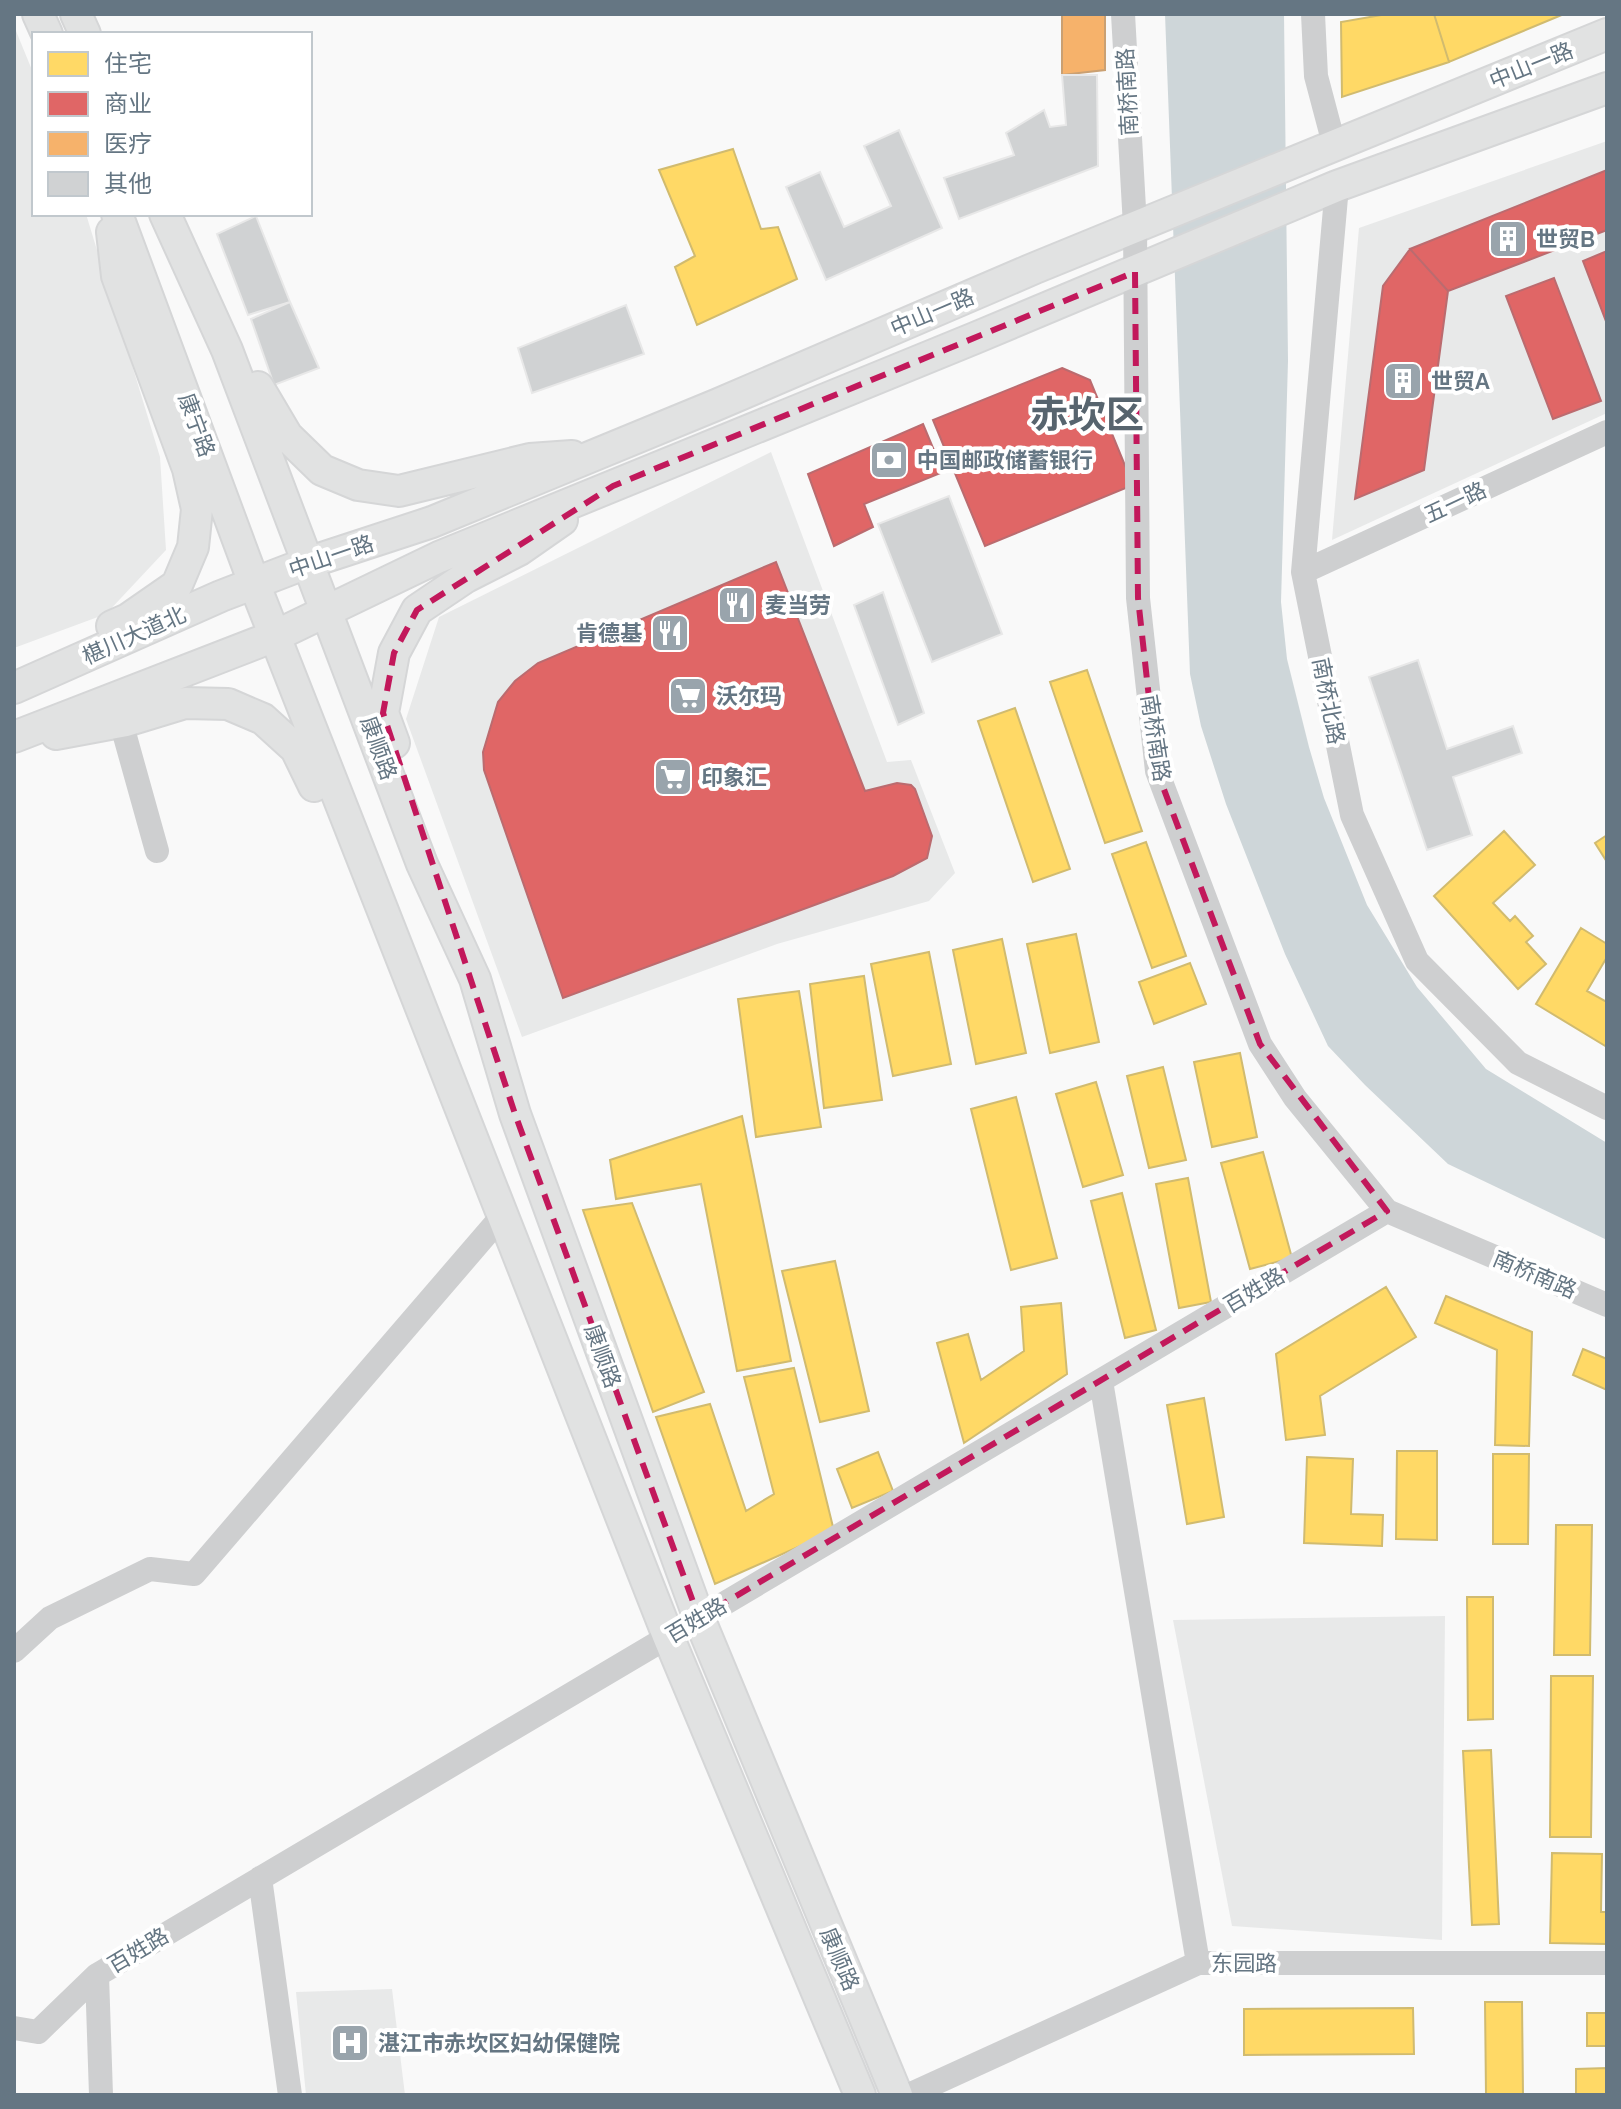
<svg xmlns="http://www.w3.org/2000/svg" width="1621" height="2109" viewBox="0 0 1621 2109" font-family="Raleway,'Noto Sans SC',sans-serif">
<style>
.built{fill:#e8e9e9}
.water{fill:#ced6d9}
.homes{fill:#ffd966;stroke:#d1bb6f;stroke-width:2}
.shops{fill:#e06666;stroke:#bb6b6f;stroke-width:2}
.health{fill:#f6b26b;stroke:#caa072;stroke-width:2}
.building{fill:#d0d2d3;stroke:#e8e8e8;stroke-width:2}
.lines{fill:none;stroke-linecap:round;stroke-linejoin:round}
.major-casing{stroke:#d5d6d7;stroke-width:34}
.minor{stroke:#cecfd0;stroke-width:24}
.major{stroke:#e1e2e2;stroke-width:30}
.marked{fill:none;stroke:#c2185b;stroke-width:6;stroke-dasharray:16 10;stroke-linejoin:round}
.labels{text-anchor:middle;stroke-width:8;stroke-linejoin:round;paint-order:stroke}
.street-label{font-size:22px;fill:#657683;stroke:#fff}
.poi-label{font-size:22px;font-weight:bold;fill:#657683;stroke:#fff;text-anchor:start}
.town-label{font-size:38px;font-weight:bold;fill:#57646e;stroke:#fff}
</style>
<rect width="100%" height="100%" fill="#f9f9f9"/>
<!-- built -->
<path class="built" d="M14,26l20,49v139h52l74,243 6,93 -60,64 -92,34z
M1607,141v272l-275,127 27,-312z
M771,452l116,310 24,-2 44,113 -26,28 -152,43 -255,93 -116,-318 33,-102z
M1445,1616l-3,324 -210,-14 -59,-306z
M392,1989l13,106h-99l-10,-103z"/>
<!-- water -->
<path class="water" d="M1165,14h119l4,347 -7,241 6,57 22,88 15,51 43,107 50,82 69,82 121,74v97l-159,-76 -83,-79 -37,-39 -43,-92 -59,-150 -25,-78 -11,-52z"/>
<!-- homes -->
<path class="homes" d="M1387,14h47l15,48 -107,35 -1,-75z
M1434,14h130l-115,48z
M733,149l28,80 17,-2 19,52 -100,46 -22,-58 20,-11 -36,-86z
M1087,670l55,161 -37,12 -55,-161z
M1015,708l55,161 -37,13 -55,-161z
M1504,831l31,34 -42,38 17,18 5,-5 18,20 -7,6 20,22 -28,25 -84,-93z
M1607,835v27l-12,-19z
M1146,842l40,114 -34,12 -40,-114z
M1581,928l26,16v13l-20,34 20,11v45l-71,-43z
M1076,934l23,108 -49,11 -23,-109z
M1002,939l24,114 -50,11 -23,-114z
M929,952l22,112 -58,12 -22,-112z
M1190,963l16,41 -52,20 -15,-42z
M864,976l18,124 -58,8 -14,-124z
M799,991l22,136 -65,10 -18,-138z
M1240,1053l17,84 -45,10 -18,-85z
M1163,1067l23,93 -37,8 -22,-92z
M1096,1082l27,93 -40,12 -27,-93z
M1016,1097l41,161 -46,12 -40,-161z
M742,1116l49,245 -54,10 -36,-187 -85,15 -6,-39z
M1263,1152l29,106 -42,11 -29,-106z
M1188,1178l23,124 -32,6 -23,-124z
M1122,1193l34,137 -31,8 -34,-137z
M632,1203l72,189 -51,20 -70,-202z
M835,1261l34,150 -49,11 -38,-151z
M1386,1287l30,50 -96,59 5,39 -39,5 -10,-86z
M1446,1296l86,36 -3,114 -34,-1 2,-95 -62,-27z
M1061,1303l6,71 -103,69 -27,-100 31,-9 13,46 43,-29 -3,-44z
M1583,1349l24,10v31l-34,-15z
M794,1368l40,163 -119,53 -59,-167 54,-13 36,107 28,-17 -30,-117z
M1204,1398l20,119 -37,7 -20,-119z
M1397,1451h40v89l-41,-1z
M878,1452l15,39 -41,17 -15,-39z
M1493,1454h36l-1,90h-35z
M1307,1457l46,2 -2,55 32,1 -1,31 -78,-3z
M1556,1525h36l-2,130h-36z
M1467,1597h26v122l-25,1z
M1551,1676h42l-2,161h-41z
M1491,1750l8,174 -27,1 -9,-174z
M1552,1853l50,1 -1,58h6v32l-57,-1z
M1485,2002h37l1,93h-37z
M1413,2008l1,46 -170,1v-46z
M1587,2013h20v33h-20z
M1607,2068v27h-31v-26z"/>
<!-- shops -->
<path class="shops" d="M1607,170v60l-159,61 -38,-42z
M1410,249l38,42 -24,179 -69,29 28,-213z
M1607,251v73l-24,-63z
M1554,278l47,123 -48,18 -47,-123z
M1062,368l28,12 43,105 -148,61 -52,-126z
M923,424l20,48 -79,32 9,23 -39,19 -26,-72z
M776,562l89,229 32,-8 14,2 4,4 17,47 -5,22 -34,18 -330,122 -79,-228 -1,-18 15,-50 17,-21 23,-18z"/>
<!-- health -->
<path class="health" d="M1062,14h43v56l-43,5z"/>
<!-- building -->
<path class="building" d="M1062,75h35l1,91 -139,53 -15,-41 70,-23 -8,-22 38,-23 6,17 16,-2z
M899,130l43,98 -116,52 -40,-93 34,-15 24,55 47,-21 -27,-60z
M256,216l34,86 -42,13 -31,-81z
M290,302l29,66 -45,17 -23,-66z
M626,305l18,49 -112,39 -14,-45z
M949,496l53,138 -70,28 -54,-138z
M883,592l41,121 -26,12 -44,-120z
M1418,660l29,89 66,-23 9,27 -69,24 19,58 -45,15 -58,-173z"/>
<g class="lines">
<!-- major casing -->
<g class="major-casing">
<path id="major" d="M38,14l9,20
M76,14l9,20
M117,214l137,369 414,1053 192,459
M165,214l62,136 195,514 53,115 40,135 184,504 198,477
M112,232l5,44 71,193 9,40 -4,38 -16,38 -49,34 -16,7
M258,387l29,49 35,34 36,15 41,6 131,-32 42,-3
M14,688l207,-92 86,-33 125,-41 284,-117 319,-137 572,-234
M56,734l70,-13 59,-18 43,1 35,15 33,30 18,37
M14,737l261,-101 164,-79 536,-219 362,-152 270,-98
M394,743l-11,-30 11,-60 23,-43 49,-33 53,-27 43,-30"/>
</g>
<!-- minor -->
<path class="minor" d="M1123,14l12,212 3,372 19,173 103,273 35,54 92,113 220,94
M1313,14l3,62 18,68
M1337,186l-34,386 49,243 65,146 101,102 89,45
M1303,572l304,-140
M121,722l36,129
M1101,1381l97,582
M14,1651l36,-33 100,-49 44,5 308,-358
M260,1878l30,217
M97,1975l4,120
M14,2028l24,4 59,-57 1290,-764
M909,2095l289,-132h409"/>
<!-- major -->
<use href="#major" class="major"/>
</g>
<!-- marked area -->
<path class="marked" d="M1135,272l3,326 19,173 103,273 127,167 -688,407 -184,-504 -132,-401 11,-60 23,-43 196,-124z"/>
<!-- icons -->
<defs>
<g id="building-square" transform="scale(2)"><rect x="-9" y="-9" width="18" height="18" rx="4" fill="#99a4ac" stroke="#fff"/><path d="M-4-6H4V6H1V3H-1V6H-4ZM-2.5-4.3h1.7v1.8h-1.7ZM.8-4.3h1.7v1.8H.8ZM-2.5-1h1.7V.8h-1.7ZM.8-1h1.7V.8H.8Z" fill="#fff"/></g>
<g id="bank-square" transform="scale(2)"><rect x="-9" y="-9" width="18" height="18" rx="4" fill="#99a4ac" stroke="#fff"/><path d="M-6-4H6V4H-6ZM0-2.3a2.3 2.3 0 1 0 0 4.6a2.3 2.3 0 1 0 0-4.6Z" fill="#fff"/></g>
<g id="restaurant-square" transform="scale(2)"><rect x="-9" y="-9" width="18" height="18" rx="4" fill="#99a4ac" stroke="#fff"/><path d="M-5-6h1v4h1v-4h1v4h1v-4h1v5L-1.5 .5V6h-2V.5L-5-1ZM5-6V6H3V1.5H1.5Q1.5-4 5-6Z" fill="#fff"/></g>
<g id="supermarket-square" transform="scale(2)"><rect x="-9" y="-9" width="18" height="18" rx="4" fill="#99a4ac" stroke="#fff"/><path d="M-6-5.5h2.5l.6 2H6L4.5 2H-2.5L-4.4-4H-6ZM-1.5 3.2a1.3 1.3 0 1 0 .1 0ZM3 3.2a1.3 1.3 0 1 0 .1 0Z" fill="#fff"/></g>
<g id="hospital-square" transform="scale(2)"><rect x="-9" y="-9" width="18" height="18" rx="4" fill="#99a4ac" stroke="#fff"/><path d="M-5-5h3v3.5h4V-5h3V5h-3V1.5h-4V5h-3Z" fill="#fff"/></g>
</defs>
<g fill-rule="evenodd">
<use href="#building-square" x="1508" y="239"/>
<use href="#building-square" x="1403" y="381"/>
<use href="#bank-square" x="889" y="460"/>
<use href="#restaurant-square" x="737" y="605"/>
<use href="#restaurant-square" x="670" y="633"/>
<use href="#supermarket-square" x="688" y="696"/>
<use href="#supermarket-square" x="673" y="777"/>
<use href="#hospital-square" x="350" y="2043"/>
</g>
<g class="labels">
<!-- street labels -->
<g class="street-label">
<text transform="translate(1531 65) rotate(-22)" y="8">中山一路</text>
<text transform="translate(1127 92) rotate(-93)" y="8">南桥南路</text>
<text transform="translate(932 312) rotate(-23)" y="8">中山一路</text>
<text transform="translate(197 425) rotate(70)" y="8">康宁路</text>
<text transform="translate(1455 502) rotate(-25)" y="8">五一路</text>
<text transform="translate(331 556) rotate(-19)" y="8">中山一路</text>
<text transform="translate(134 635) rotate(-24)" y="8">椹川大道北</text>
<text transform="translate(1329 701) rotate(79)" y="8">南桥北路</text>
<text transform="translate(1156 738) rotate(81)" y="8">南桥南路</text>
<text transform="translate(379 748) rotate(70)" y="8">康顺路</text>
<text transform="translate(1535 1274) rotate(23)" y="8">南桥南路</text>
<text transform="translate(1254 1290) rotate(-31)" y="8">百姓路</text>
<text transform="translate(603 1356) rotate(70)" y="8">康顺路</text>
<text transform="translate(696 1620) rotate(-31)" y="8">百姓路</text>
<text transform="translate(138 1950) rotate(-31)" y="8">百姓路</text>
<text transform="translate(840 1959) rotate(67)" y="8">康顺路</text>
<text x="1244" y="1971">东园路</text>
</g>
<!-- poi labels -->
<g class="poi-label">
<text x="1536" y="247">世贸B</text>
<text x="1431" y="389">世贸A</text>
<text x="917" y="468">中国邮政储蓄银行</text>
<text x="765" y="613">麦当劳</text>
<text x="642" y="641" text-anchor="end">肯德基</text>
<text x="716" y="704">沃尔玛</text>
<text x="701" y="785">印象汇</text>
<text x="378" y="2051">湛江市赤坎区妇幼保健院</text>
</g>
<!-- town labels -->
<g class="town-label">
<text x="1087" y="428">赤坎区</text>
</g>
</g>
<!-- border -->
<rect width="1621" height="2109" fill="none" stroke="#657683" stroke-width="32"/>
<!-- legend -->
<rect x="32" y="32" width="280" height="184" fill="#ffffff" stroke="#c1c8cd" stroke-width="2"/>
<rect x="48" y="52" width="40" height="24" fill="#ffd966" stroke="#c1c8cd" stroke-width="2"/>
<text x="104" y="72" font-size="24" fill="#657683">住宅</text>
<rect x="48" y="92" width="40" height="24" fill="#e06666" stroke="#c1c8cd" stroke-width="2"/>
<text x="104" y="112" font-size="24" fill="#657683">商业</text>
<rect x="48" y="132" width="40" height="24" fill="#f6b26b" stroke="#c1c8cd" stroke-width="2"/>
<text x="104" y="152" font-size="24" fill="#657683">医疗</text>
<rect x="48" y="172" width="40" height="24" fill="#d0d2d3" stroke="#c1c8cd" stroke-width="2"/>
<text x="104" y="192" font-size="24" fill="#657683">其他</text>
</svg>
